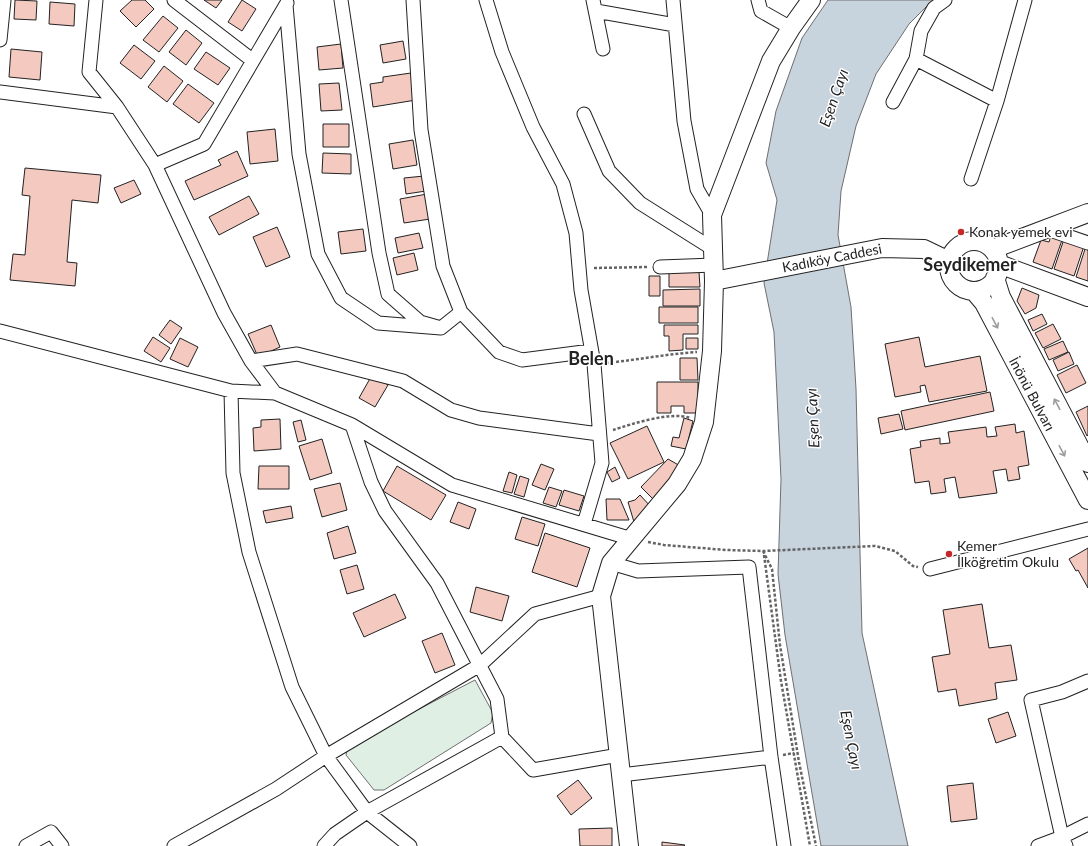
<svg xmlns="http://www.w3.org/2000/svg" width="1088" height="846" viewBox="0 0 1088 846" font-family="Lato,sans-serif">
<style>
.green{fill:#e0efe3;stroke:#6f6f6f}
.water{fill:#c7d3dd;stroke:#6f6f6f}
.building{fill:#f3c9c0;stroke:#222}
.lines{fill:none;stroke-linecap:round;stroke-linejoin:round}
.street-casing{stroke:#222;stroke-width:15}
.secondary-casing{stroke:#222;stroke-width:20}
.path{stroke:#646464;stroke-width:2.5;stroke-dasharray:3 2;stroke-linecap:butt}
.street{stroke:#fff;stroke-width:13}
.secondary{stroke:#fff;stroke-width:18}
.oneway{stroke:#9c9c9c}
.poi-dot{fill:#c62828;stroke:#fff;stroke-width:1.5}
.labels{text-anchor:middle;stroke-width:3;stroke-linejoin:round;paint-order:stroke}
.poi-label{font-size:14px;fill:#222;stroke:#fff;text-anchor:start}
.street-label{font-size:14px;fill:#222;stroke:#fff}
.water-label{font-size:15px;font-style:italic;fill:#222;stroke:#fff}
.district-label{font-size:18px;font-weight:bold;fill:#222;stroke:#fff}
</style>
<rect width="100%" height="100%" fill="#fff"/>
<!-- green -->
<path class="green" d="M475,680l18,33 -2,10 -107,67h-10l-28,-35 2,-9z"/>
<!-- water -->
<path class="water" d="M828,0h105l-24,24 -33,50 -20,52 -15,65 -3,44 13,72 5,82 6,244 46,213h-87l-36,-211 -7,-61 3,-95 -7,-147 -10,-49 13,-83 -11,-37 10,-52 26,-73z"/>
<!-- building -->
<path class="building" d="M15,0l22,1 -1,19 -22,-1z
M132,0h13l9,9 -18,18 -16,-16z
M204,0h18l-6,8z
M242,0l14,9 -14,22 -14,-9z
M50,2l25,2 -1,22 -25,-2z
M163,16l15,12 -19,24 -16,-12z
M186,30l16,13 -16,22 -17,-13z
M403,41l3,18 -23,4 -3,-18z
M341,44l2,24 -24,2 -2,-23z
M134,45l21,16 -14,18 -21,-16z
M11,49l31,3 -2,28 -31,-3z
M206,52l24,16 -12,17 -24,-16z
M164,66l19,15 -16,21 -19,-15z
M411,73l5,27 -43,7 -3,-23 13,-2v-5z
M339,83l3,27 -21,1 -2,-27z
M188,84l26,19 -15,20 -26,-19z
M323,124h26v23h-26z
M275,129l3,32 -28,3 -3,-32z
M413,140l4,25 -24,4 -4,-25z
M237,151l11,25 -54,24 -9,-19 36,-16 -3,-5z
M323,153l28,1v20l-29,-1z
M25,168l76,7 -3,28 -26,-3 -5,62 10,1 -2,23 -65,-6 3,-26 12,1 5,-59 -8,-1z
M424,176l2,15 -20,3 -2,-16z
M134,180l7,14 -20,9 -7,-15z
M427,194l3,25 -26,4 -4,-24z
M249,196l10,18 -40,21 -10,-18z
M277,227l13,30 -24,10 -13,-30z
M363,229l3,22 -25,3 -3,-22z
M419,233l4,15 -25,5 -3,-15z
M1051,236l11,4 -10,29 -19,-7 8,-22 8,2z
M1064,239l20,7 -10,30 -20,-7z
M1085,249l3,1v31l-12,-4z
M414,253l4,17 -21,5 -4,-17z
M669,272h30l1,15h-31z
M649,276h11v20h-11z
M1022,288l17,7 -3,13 -11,6 -8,-13z
M700,289v17h-37v-16z
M659,307h39v16h-39z
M1042,314l5,10 -14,7 -5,-11z
M170,320l12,8 -11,16 -12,-9z
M1053,324l8,15 -18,9 -8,-15z
M271,325l9,22 -22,10 -10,-23z
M664,325h34v9h-15v16l-14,1v-15h-5z
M153,337l17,11 -9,14 -17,-11z
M919,337l6,30 55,-11 7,35 -58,11 -4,-17 -5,1 1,6 -26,5 -10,-53z
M180,338l18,9 -10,20 -18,-8z
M686,338h12v11h-12z
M1063,341l5,11 -19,8 -5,-11z
M1069,352l5,12 -16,7 -5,-11z
M680,358h17l1,22h-18z
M1077,365l9,18 -20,10 -9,-18z
M372,375l16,10 -13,22 -16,-9z
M657,382h41v31h-14v-7h-13v7h-14z
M990,392l4,19 -89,19 -4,-19z
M1088,406v29l-1,1 -11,-24z
M899,414l4,15 -22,5 -3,-16z
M684,418l9,3 -7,28 -15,-3 2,-9 6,1z
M280,419l1,30 -27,2 -1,-23 8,-1v-7z
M301,420l5,20 -8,2 -5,-20z
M1015,424l1,9 8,-2 5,34 -11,2 2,12 -12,2 -2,-12 -13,2 4,22 -38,5 -4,-21 -11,2 2,13 -15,2 -2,-13 -14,2 -5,-34 11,-2 -1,-6 20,-3v6l10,-1 -2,-11 38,-5 1,10 10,-1 -2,-9z
M647,426l17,36 -36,17 -18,-36z
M322,439l10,34 -22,7 -11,-34z
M668,459l14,8 -29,32 -12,-12z
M541,464l13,5 -9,21 -13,-5z
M259,466h30v23h-31z
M397,466l49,29 -15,25 -48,-29z
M615,467l5,11 -8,4 -5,-10z
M509,472l8,3 -5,18 -9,-2z
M520,476l9,3 -5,18 -10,-3z
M340,483l7,27 -25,7 -8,-28z
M549,487l13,4 -6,16 -13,-4z
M564,490l20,6 -5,15 -20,-6z
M640,495l12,13 -18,14 -6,-20 7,-2z
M606,499h14l9,21h-22z
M458,502l18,7 -7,20 -19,-7z
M291,506l2,12 -27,5 -3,-12z
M522,517l23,7 -7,22 -23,-7z
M348,526l8,27 -22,6 -7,-26z
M545,533l45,15 -13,39 -45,-15z
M1088,548v40l-10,-18 -2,1 -7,-12z
M357,565l7,24 -17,5 -7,-24z
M476,587l33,9 -7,25 -32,-9z
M395,594l11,24 -42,19 -11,-24z
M982,604l7,44 22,-3 6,35 -22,3 2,16 -38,7 -3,-17 -18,3 -6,-35 18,-3 -7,-44z
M442,633l13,32 -20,8 -13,-32z
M1008,712l8,24 -20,7 -8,-24z
M578,780l14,18 -21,17 -14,-19z
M973,783l4,36 -26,3 -4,-36z
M612,828v18h-32l-1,-17z
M662,842l23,3 -1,1h-22z"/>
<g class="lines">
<!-- street casing -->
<g class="street-casing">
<path id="street" d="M96,0l-7,72 28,35 38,58 69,148 27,48 24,32
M174,0l78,60
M341,0l38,253 9,41 32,28 21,6 20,-16
M413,0l8,130 22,136 18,46 38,40 23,8 69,-9
M486,0l16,52 31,75 30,57 13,49 5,57 13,74 8,99 -18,61
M593,0l10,49
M673,0l11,121 13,68 15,26
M758,0l3,11 30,17
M286,5l13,149 19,100 23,44 37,25 63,5
M596,11l79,14
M0,40l4,-40
M916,59l81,42
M0,92l117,15
M893,102l23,-43 5,-28 13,-23 11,-8
M584,114l25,57 31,32 73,46
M155,165l49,-21 83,-141
M971,179l26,-78 28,-101
M1047,229l41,14
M660,267l54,-2
M0,331l231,60 44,2 77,32 100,60 180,54
M251,361l46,-7 106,27 48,29 28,8 120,16
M231,391l2,82 16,79 43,135 34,69 41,56 43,34
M352,425l19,57 14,29 52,72 60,116 5,38 31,33 86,-15
M611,563l27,8 111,-4 22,190 13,89
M930,569l158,-40
M621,775l150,-18
M26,846l25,-14 11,14
M174,846l102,-57 50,-33 154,-91 55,-51 66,-18
M324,846l11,-12 32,-22 135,-75
M1038,846l24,-9 26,-13
M1066,846l-4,-9 -31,-137 31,-8 26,-11"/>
</g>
<!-- secondary casing -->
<g class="secondary-casing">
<path id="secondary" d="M949 266a25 25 0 1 1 50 0a25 25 0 1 1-50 0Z
M993,249l95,-36
M999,264l89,33
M995,278l6,19 87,166
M714,281l168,-33 42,1 25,12
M974,291l10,12 104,197
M629,846l-28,-250 10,-33 66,-79 15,-25 12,-37 8,-71 2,-70 -2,-66 59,-154 20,-33 20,-28"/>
</g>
<!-- path -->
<path class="path" d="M594,268l54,-1
M606,363c31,-3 60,-9 91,-11
M613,430c19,-6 58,-19 77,-12
M648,542l16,3 62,5 37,1 112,-5 20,5 18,15 5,1
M763,551l9,18 8,76 19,117 17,84
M764,555l17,126 29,165
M783,755l11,-2"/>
<!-- street -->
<use href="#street" class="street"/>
<!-- secondary -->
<use href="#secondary" class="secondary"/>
</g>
<!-- one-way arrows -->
<defs><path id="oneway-shaft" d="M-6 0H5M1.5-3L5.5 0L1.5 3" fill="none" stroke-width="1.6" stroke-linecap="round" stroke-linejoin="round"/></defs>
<g class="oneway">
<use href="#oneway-shaft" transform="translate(995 323) rotate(62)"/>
<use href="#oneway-shaft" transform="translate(1057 404) rotate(-118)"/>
<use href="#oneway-shaft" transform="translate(1062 451) rotate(62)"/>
</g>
<!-- markers -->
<g class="poi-dot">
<circle cx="961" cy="232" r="4"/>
<circle cx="949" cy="554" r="4"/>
</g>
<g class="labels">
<!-- poi labels -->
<g class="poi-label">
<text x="969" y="237">Konak yemek evi</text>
<text x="957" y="551">Kemer<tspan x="957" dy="16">İlköğretim Okulu</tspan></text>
</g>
<!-- street labels -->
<g class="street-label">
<text transform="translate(832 258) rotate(-11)" y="5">Kadıköy Caddesi</text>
<text transform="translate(1032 394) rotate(62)" y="5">İnönü Bulvarı</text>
</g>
<!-- water labels -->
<g class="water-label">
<text transform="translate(834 98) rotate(-71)" y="5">Eşen Çayı</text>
<text transform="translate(813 418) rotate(-93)" y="5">Eşen Çayı</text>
<text transform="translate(851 740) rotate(79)" y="5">Eşen Çayı</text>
</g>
<!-- district labels -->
<g class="district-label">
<text x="970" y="271">Seydikemer</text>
<text x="591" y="365">Belen</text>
</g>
</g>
</svg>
